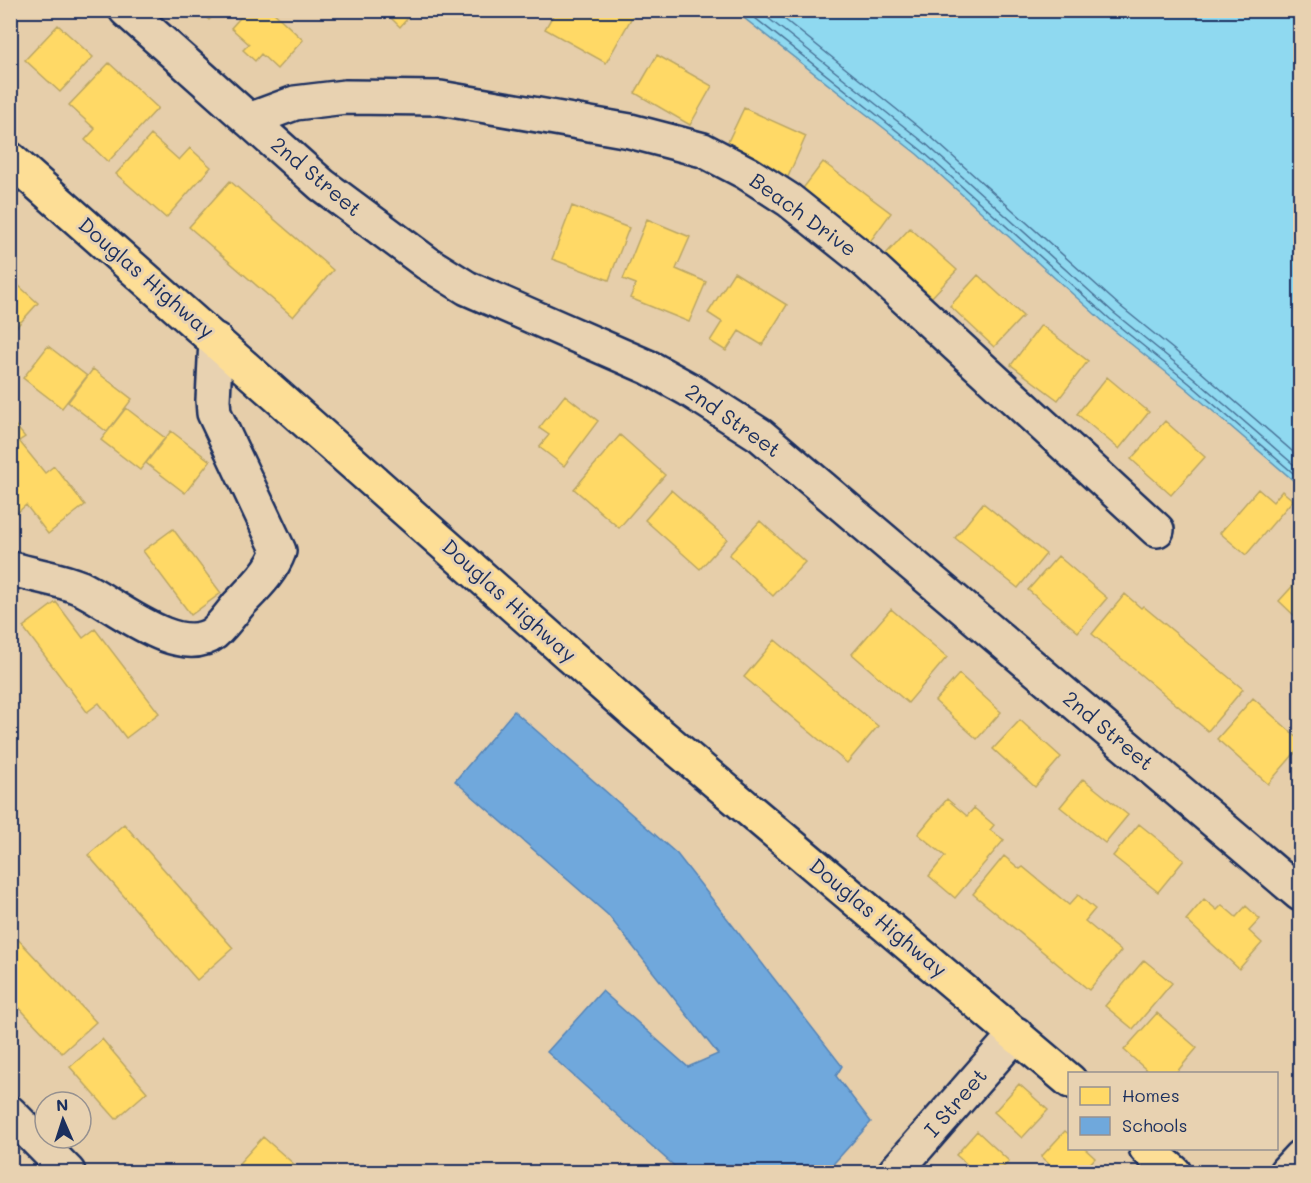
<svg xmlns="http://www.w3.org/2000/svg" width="1311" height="1183" viewBox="0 0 1311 1183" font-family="Mali,sans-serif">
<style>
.water{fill:#8fd9f0;stroke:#6195b6;stroke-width:1.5}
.homes{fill:#ffd966;stroke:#bba664;stroke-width:1.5}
.schools{fill:#6fa8dc;stroke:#5684b6;stroke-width:1.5}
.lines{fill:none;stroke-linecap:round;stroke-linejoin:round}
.shore{stroke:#497398;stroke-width:1.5}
.minor-casing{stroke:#1b2f5e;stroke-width:38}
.major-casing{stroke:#1b2f5e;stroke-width:38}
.minor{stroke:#e8d2b1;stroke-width:33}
.major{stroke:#fdde96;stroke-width:33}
.labels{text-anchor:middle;stroke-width:6;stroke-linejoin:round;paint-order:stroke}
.street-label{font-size:21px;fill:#1b2f5e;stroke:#e8d2b1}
</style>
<rect width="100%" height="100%" fill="#e6ceaa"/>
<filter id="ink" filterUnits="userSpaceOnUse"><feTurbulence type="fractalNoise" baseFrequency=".0167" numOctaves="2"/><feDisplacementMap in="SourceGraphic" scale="12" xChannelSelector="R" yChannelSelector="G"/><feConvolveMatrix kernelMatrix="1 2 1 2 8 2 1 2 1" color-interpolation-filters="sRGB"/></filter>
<g filter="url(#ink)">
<!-- water -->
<path class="water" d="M735,11h565v475l-114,-98 -80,-64 -189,-170z"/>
<!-- homes -->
<path class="homes" d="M198,10h20l-9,10z
M247,10h24l32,30 -26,29 -16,-15 -6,7 -12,-11 6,-6 -18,-16z
M383,10h32l-15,17z
M556,10h80l-30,53 -61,-34z
M58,25l35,32 -33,35 -35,-32z
M657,55l55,31 -22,39 -55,-32z
M109,63l49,45 -50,54 -23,-22 10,-11 -26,-24z
M744,108l62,28 -19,43 -63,-29z
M151,135l28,25 11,-12 21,19 -45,51 -50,-44z
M823,162l68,51 -22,30 -68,-52z
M230,181l103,89 -40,47 -104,-90z
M572,206l57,22 -20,52 -57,-21z
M647,219l43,18 -14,32 30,13 -17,40 -59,-24 6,-14 -13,-5z
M910,228l47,42 -25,27 -47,-42z
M734,272l53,33 -25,40 -23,-14 -13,20 -16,-10 12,-19 -14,-9z
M978,275l45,41 -29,31 -44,-41z
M10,278l28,25 -28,31z
M1041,325l47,36 -30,39 -47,-35z
M48,346l39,30 -25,32 -39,-30z
M93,369l39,30 -25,33 -39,-30z
M1107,377l42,35 -30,37 -42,-35z
M565,395l33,26 -34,45 -25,-19 10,-12 -10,-7z
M126,408l39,30 -25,32 -39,-30z
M10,419l15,18 -6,4 26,32 9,-7 31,39 -37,29 -22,-29 -9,8 -7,-8z
M1165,421l40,36 -34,38 -40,-36z
M171,431l39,30 -25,32 -39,-30z
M620,435l45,40 -46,53 -45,-39z
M1258,489l15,13 9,-11 11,9 -47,55 -26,-22z
M671,490l56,49 -27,30 -55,-49z
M983,503l63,51 -28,34 -63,-50z
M760,521l45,41 -32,34 -44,-41z
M173,529l48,64 -30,22 -48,-64z
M1058,556l49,42 -29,34 -50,-42z
M1300,578v43l-21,-20z
M1125,594l16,14 2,-2 100,83 -35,42 -116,-97z
M56,602l27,36 12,-9 64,84 -33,25 -27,-35 -12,9 -64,-85z
M891,609l56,48 -39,46 -56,-49z
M775,640l103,86 -31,37 -103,-86z
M959,674l42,38 -24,27 -42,-38z
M1253,698l47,42v7l-32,37 -51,-45z
M1020,720l41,37 -26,30 -42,-38z
M1083,779l45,36 -23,28 -45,-36z
M947,799l20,17 7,-8 20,17 -4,5 14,10 -49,58 -26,-22 16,-20 -27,-22z
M124,824l109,124 -36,32 -109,-125z
M1139,824l45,36 -26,32 -45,-36z
M1004,856l16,13 3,-2 46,38 9,-10 17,14 -10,12 36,30 -32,39 -116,-96z
M1204,899l13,11 5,-5 14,12 10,-11 14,13 -11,12 13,12 -23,26 -53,-49z
M13,934l83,88 -34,31 -52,-55v-62z
M1144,960l28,23 -39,46 -28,-23z
M1157,1013l40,35 -22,26h-24l-27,-24z
M102,1039l45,53 -31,27 -46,-52z
M1019,1084l29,26 -26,28 -28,-26z
M977,1131l32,30 -10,11h-23l-20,-17z
M1065,1131l5,4v13h14l11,10 -12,14h-25l-17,-15z
M263,1137l32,28 -3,4 4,3h-65z"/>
<!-- schools -->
<path class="schools" d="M514,711l163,143 165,212 -6,10 35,46 -45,50h-145l-134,-120 55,-61 86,76 30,-13 -110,-139 -153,-134z"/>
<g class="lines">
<!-- shore -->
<path class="shore" d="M745,10l176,140 189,169 79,64 111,96
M758,10l168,134 188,169 80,65 106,92
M773,10l158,127 189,169 80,65 100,87"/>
<!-- minor casing -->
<g class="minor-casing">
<path id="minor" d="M126,10l196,175 105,78 40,25 183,80 38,21 72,46 540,459
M249,120l46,-17 50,-6 95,1 190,33 73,19 44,23 42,27 75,60 293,270
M10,568c24,8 48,10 71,20 32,15 97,72 133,45 9,-8 17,-19 24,-28 16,-17 33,-32 41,-54l-65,-138 -1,-13 3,-60
M10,1113l58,59
M895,1172l121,-138
M1286,1172l14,-15"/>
</g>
<!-- major casing -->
<g class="major-casing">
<path id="major" d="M10,159l627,556 433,366
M1146,1148l28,24"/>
</g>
<!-- minor -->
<use href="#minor" class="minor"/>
<!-- major -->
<use href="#major" class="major"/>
</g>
</g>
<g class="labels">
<!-- street labels -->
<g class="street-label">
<text transform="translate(316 177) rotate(40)" y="7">2nd Street</text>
<text transform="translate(803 215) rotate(36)" y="7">Beach Drive</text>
<text transform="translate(146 278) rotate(41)" y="7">Douglas Highway</text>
<text transform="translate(733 421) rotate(35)" y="7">2nd Street</text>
<text transform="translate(509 601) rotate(42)" y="7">Douglas Highway</text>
<text transform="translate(1108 731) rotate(40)" y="7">2nd Street</text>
<text transform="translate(878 918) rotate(40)" y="7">Douglas Highway</text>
<text transform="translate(956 1103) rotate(-49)" y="7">I Street</text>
</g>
</g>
<!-- margin -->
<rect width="1311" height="1183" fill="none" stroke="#e8d2b1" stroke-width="36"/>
<rect x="18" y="18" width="1275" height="1147" fill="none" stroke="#1b2f5e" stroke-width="2" filter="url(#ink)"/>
<!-- legend -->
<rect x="1068" y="1072" width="210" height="78" fill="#e8d2b1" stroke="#969190" stroke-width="1.5"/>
<rect x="1080" y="1087" width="30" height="18" fill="#ffd966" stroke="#969190" stroke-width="1.5"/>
<text x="1122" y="1102" font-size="18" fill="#1b2f5e">Homes</text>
<rect x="1080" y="1117" width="30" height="18" fill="#6fa8dc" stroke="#969190" stroke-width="1.5"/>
<text x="1122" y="1132" font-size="18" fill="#1b2f5e">Schools</text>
<!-- north arrow -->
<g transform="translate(63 1120) rotate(357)"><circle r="28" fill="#e8d2b1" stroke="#969190" stroke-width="1.5"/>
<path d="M0-4.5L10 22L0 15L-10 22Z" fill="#1b2f5e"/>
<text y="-9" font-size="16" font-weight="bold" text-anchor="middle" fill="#1b2f5e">N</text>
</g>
</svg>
